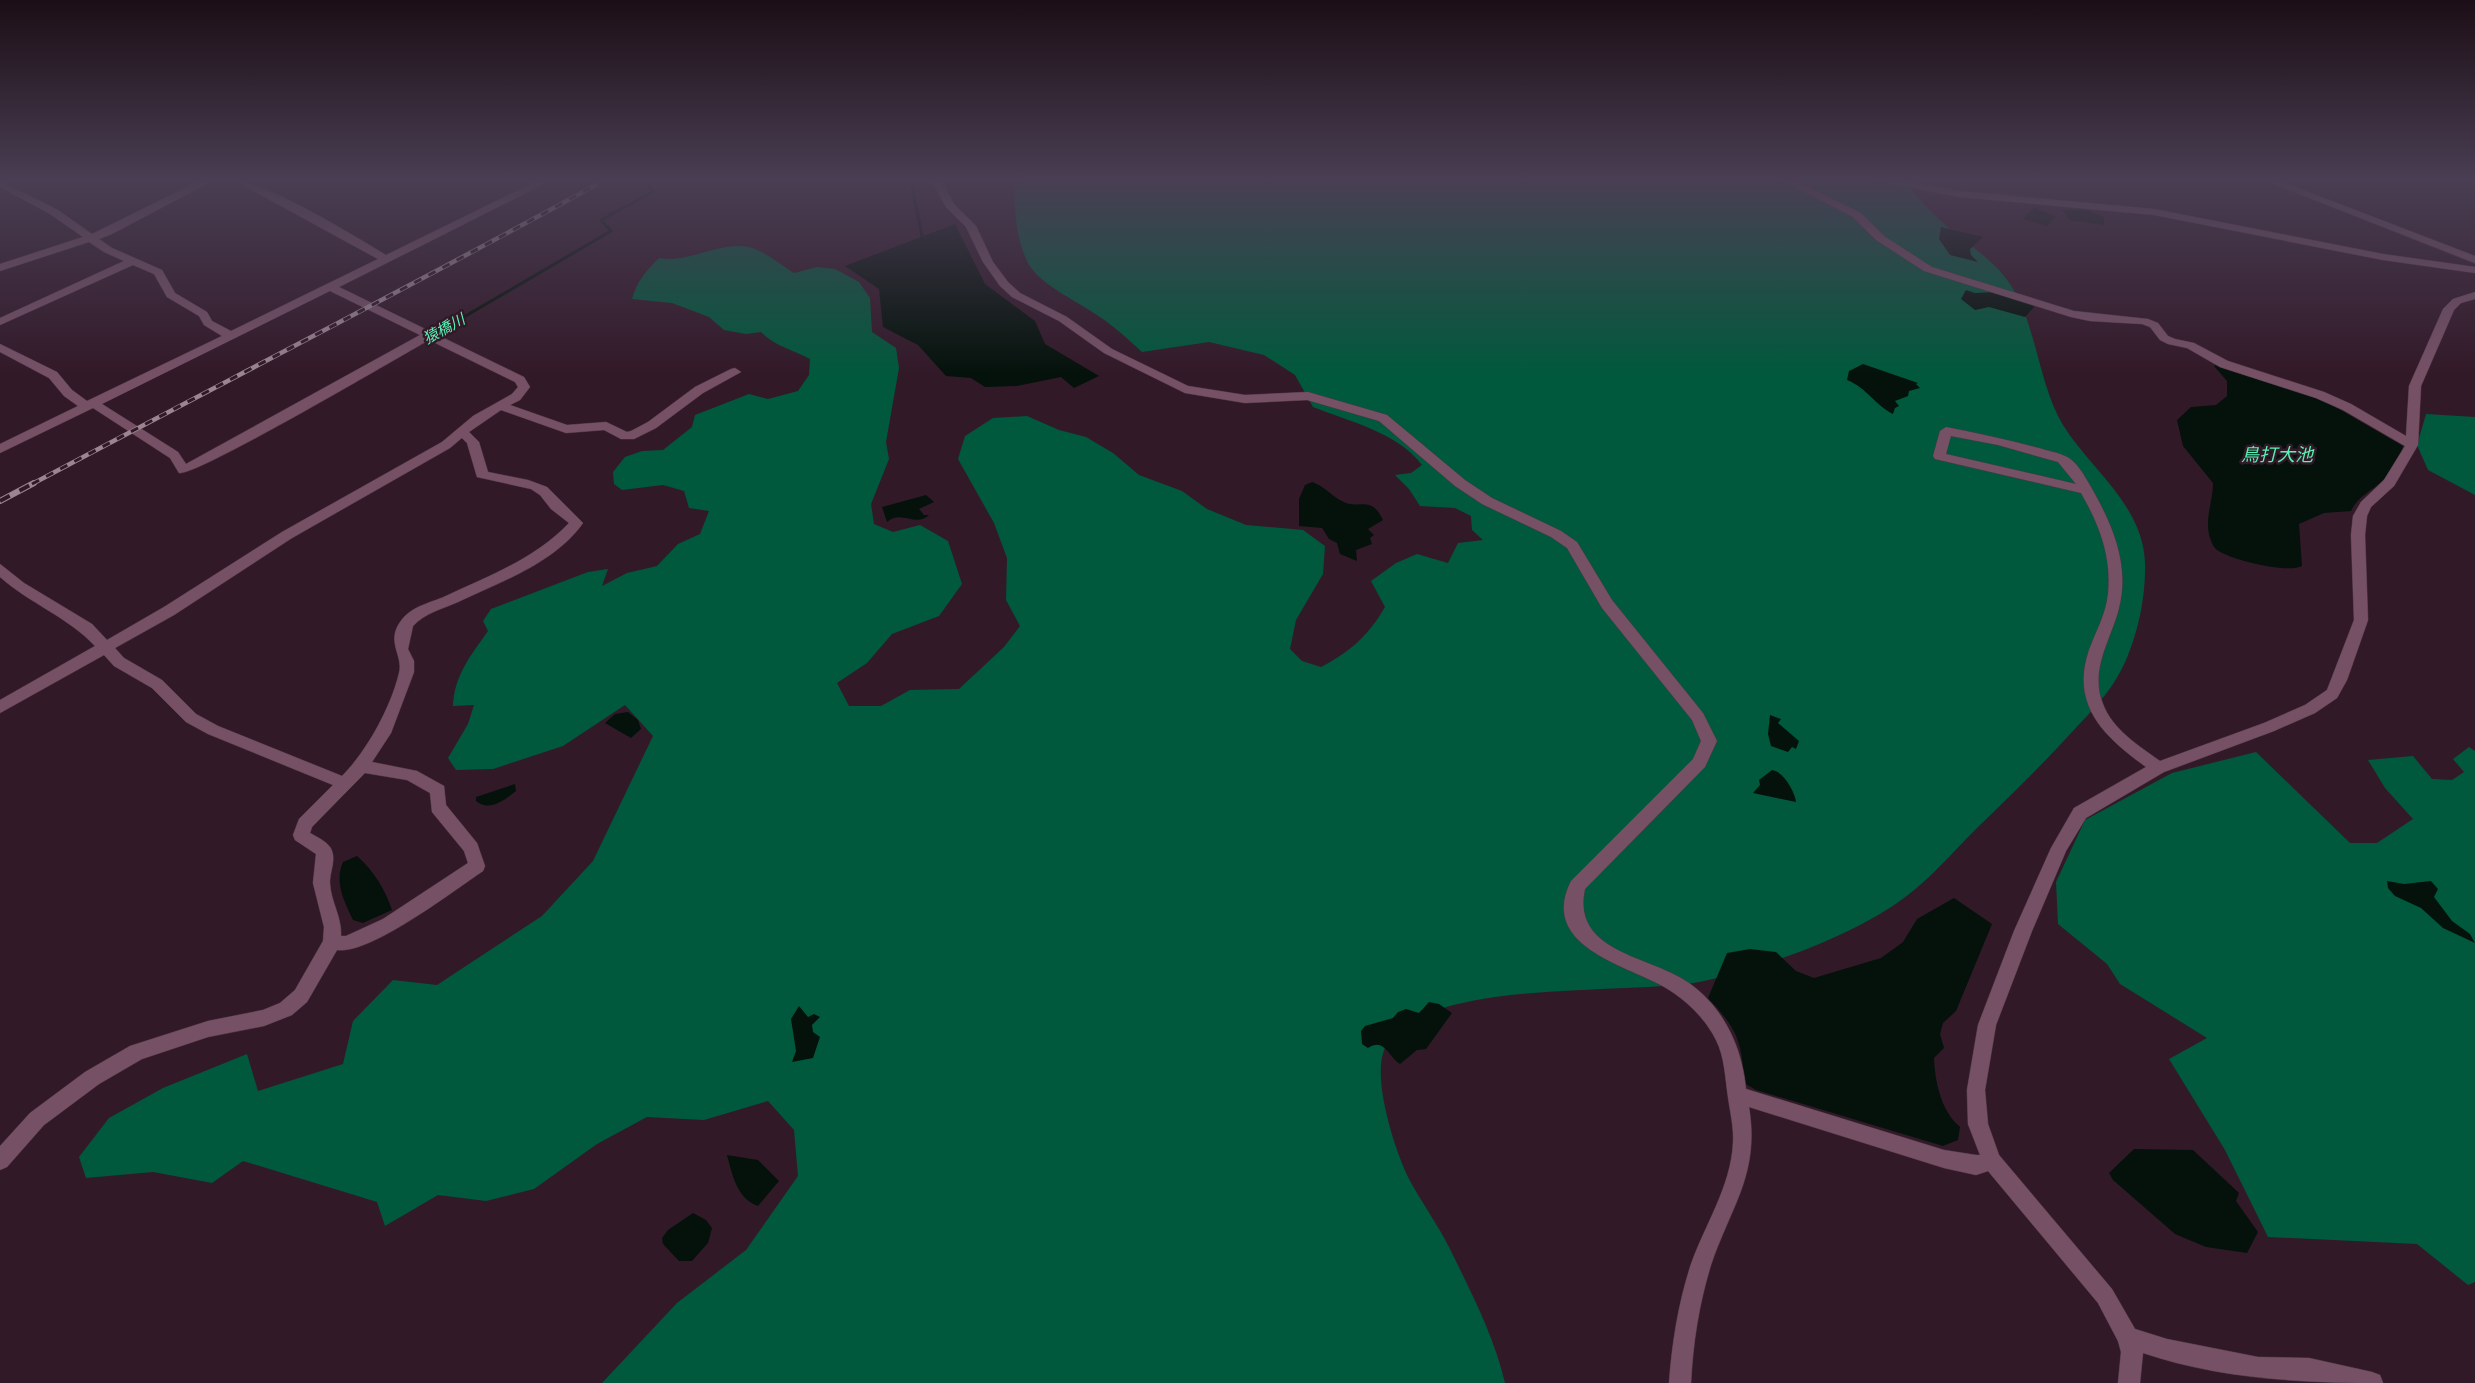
<svg xmlns="http://www.w3.org/2000/svg" width="2475" height="1383" viewBox="0 0 2475 1383" font-family="'Fira Sans','Noto Sans JP',sans-serif">
<style>
.green{fill:#00593c}
.water{fill:#04120b}
.lines{fill:none;stroke-linecap:round;stroke-linejoin:round}
.stream{stroke:#04120b;stroke-width:3}
.minor-casing{stroke:#4f3745;stroke-width:1}
.minor{fill:#765166;fill-rule:evenodd}
.rail-far1-casing{stroke:#9a8591;stroke-width:4.5}
.rail-casing{stroke:#9a8591;stroke-width:6}
.rail-far1{stroke:#321928;stroke-width:3;stroke-dasharray:8;stroke-linecap:butt}
.rail{stroke:#321928;stroke-width:4;stroke-dasharray:11;stroke-linecap:butt}
.labels{text-anchor:middle;stroke-width:5;stroke-linejoin:round;paint-order:stroke}
.far-water-label{font-size:15px;font-style:italic;fill:#56f3b5;stroke:#321928}
.water-label{font-size:18px;font-style:italic;fill:#56f3b5;stroke:#321928}
</style>
<rect width="100%" height="100%" fill="#321928"/>
<!-- green -->
<path class="green" d="M1014,181h890c12,13 23,28 37,40 21,20 50,36 67,60 28,38 30,103 55,144 28,45 80,80 82,138 1,39 -10,88 -32,121 -11,17 -27,33 -41,48 -31,34 -63,65 -96,97 -23,23 -46,50 -72,69 -51,38 -138,69 -200,83 -73,16 -281,-6 -319,67 -14,29 10,103 24,131 13,24 29,46 41,70 21,43 44,87 55,134h-903l75,-80 69,-53 52,-74 -4,-46 -26,-29 -64,19 -57,-3 -50,27 -63,45 -48,12 -48,-6 -53,31 -8,-24 -134,-41 -31,22 -59,-11 -67,6 -7,-21 30,-39 54,-30 84,-34 11,37 85,-27 10,-43 40,-41 44,5 105,-69 51,-55 60,-125 -28,-31 -62,41 -70,23 -37,1 -8,-12 20,-34 6,-19 -21,1c1,-30 18,-51 35,-75l-5,-10 8,-12 97,-37 20,-3 -6,17 25,-13 30,-7 21,-22 22,-10 9,-23 -20,-3 -5,-17 -21,-6 -41,5 -8,-6 -1,-12 12,-15 17,-6 21,-1 29,-23 3,-12 54,-21 19,5 30,-8 11,-16 1,-16c-17,-9 -36,-13 -49,-27l-15,2 -22,-4 -15,-13 -37,-14 -40,-4c5,-18 14,-28 27,-41 28,5 54,-13 82,-12 18,0 38,18 53,27l23,-6 18,2 24,13 11,16 2,34 24,16 3,20 -13,74 3,17 -18,45 3,20 19,8 27,-7 28,16 14,43 -23,32 -47,18 -25,29 -30,20 12,23h32l29,-16 49,-1 45,-42 16,-21 -14,-26 1,-42 -13,-35 -36,-64 7,-23 28,-18 34,-2 32,14 27,7 27,16 26,22 43,16 25,18 39,16 57,5 22,16 -2,28 -27,46 -6,29 12,12 19,6c29,-15 48,-32 64,-60l-14,-26 25,-18 21,-9 31,9 10,-20 25,-3 -11,-10 -1,-14 -16,-8 -35,-2 -11,-17 -14,-14 16,-2 11,-8c-23,-32 -74,-44 -109,-58l-18,-32 -31,-20 -55,-13 -67,10c-13,-12 -25,-23 -39,-33 -20,-15 -64,-34 -75,-56 -13,-25 -13,-54 -14,-82z
M2426,414l49,3v78l-47,-25 -11,-25z
M2469,747l6,4v531l-7,3 -51,-41 -149,-7 -43,-87 -56,-91 38,-21 -87,-54 -13,-20 -49,-40 -2,-42 29,-62 87,-47 84,-21 94,91h27l36,-24 -28,-31 -17,-28 45,-4 19,23 20,1 12,-8 -11,-13z"/>
<!-- water -->
<path class="water" d="M2034,207l22,10 -9,9 -24,-7z
M2062,210h25l17,7v8l-34,-5z
M955,224l30,60 50,37 10,23 54,32 -25,12 -13,-11 -44,9 -32,1 -14,-9 -25,-2 -28,-31 -35,-18 -4,-38 -34,-23z
M1941,227l42,10 -13,12 1,6 7,7 -28,-7 -11,-16z
M1966,290l9,3 20,-1 36,11 3,4 -9,10 -36,-10 -14,3 -14,-11z
M1863,364l55,19 -2,1 4,4 -11,3 -1,5 -13,5 4,5 -4,2 -2,6c-18,-9 -26,-26 -46,-34l2,-9z
M2217,364l108,37 78,45c-4,12 -10,26 -20,34 -11,11 -25,16 -32,31l-27,2 -25,11 3,42c-14,8 -71,-6 -85,-16 -4,-3 -5,-7 -7,-12 -6,-19 3,-36 3,-55l-30,-37 -6,-26 14,-13 25,-2 11,-9v-15l-13,-15z
M1312,482c15,6 16,11 28,18 19,12 30,-7 43,20l-15,9 6,6 -4,3 2,6 -16,6 1,11 -17,-7 -3,-11 -8,-4 -7,-11 -23,-2v-27l6,-14z
M926,495l8,7 -15,7 5,6h5c-13,13 -28,-6 -42,7l-5,-15z
M628,712l10,8 3,9 -10,9 -26,-15 10,-9z
M1770,715l11,4 -3,4 21,18 -3,8 -4,-2 -4,5 -17,-6 -3,-12z
M1772,770c11,1 23,22 24,32l-43,-9 7,-8 -1,-5z
M515,784l1,7c-11,9 -27,21 -40,10v-4z
M357,856c17,15 28,33 35,54l-29,13 -10,-3c-9,-19 -19,-38 -10,-58z
M2387,881l17,3 27,-3 7,8 -4,8 18,24 18,13 5,9 -32,-15 -22,-20 -26,-12 -7,-8z
M1954,898l38,26 -36,87 -13,12 -3,11 4,14 -10,10c1,24 7,53 26,69l-2,13 -15,6 -187,-56 -12,-7c-2,-43 -7,-54 -36,-85l19,-45 23,-4 26,3 20,19 18,7 67,-20 22,-16 14,-23z
M1429,1002l10,2 13,9 -26,36 -9,1 -17,14c-12,-8 -16,-27 -32,-16l-6,-4 -1,-13 4,-5 28,-8 5,-6 8,-3 13,4z
M799,1006l9,11 6,-3 6,3 -8,8 1,7 7,5 -7,21 -21,4 4,-11 -5,-32z
M2134,1149l59,1 46,43 -3,8 22,31 -11,21 -41,-6 -31,-13 -62,-54 -4,-7z
M727,1155l31,5 21,21 -21,25c-21,-7 -26,-32 -31,-51z
M693,1213l13,7 6,8 -4,15 -16,18h-13l-16,-17 -1,-6 6,-8z"/>
<g class="lines">
<!-- stream -->
<path class="stream" d="M911,181l12,60
M433,335l178,-104 -10,-11 53,-29 -7,-4 10,-6"/>
<!-- minor casing -->
<g class="minor-casing">
<path id="minor" d="M0,181l58,29 34,24 107,-53h13l-100,53 -13,5 13,9 50,22 13,23 32,19 5,9 19,10 147,-72 -143,-78c30,0 121,56 151,74l151,-74h13l-211,106 185,90 6,10 -10,13 -10,5 57,20 39,-3 21,10 4,-1 17,-9 47,-35 36,-18 4,-1 6,4 -38,21 -47,35 -22,11h-13l-17,-9 -38,3 -65,-23 -32,22 10,10 9,30 40,8 19,7 36,36c-28,40 -83,59 -125,79 -16,7 -33,11 -45,24l-5,23 6,12v11l-23,61 -19,29 45,9 27,15 2,19 31,38 8,23 -2,5c-30,20 -113,84 -146,79l-30,52 -15,13 -28,11 -56,11 -66,22 -43,25 -55,41 -37,42 -7,3v-24l30,-33 55,-41 45,-26 78,-25 55,-11 17,-7 15,-13 28,-49 1,-14 -11,-44 3,-29 -21,-14 -2,-5 6,-16 34,-34 -125,-51 -22,-12 -34,-34 -38,-22 -10,-11 -104,58v-13l95,-54c-27,-29 -66,-43 -95,-69v-13l24,19 68,41 15,16 57,-33 118,-75 160,-90 31,-26 39,-22 6,-7 -3,-5 -86,-42c-30,17 -234,137 -250,133l-9,-15 -77,-50 -93,45v-9l78,-38 -14,-10 -15,-18 -49,-26v-8l57,28 15,18 15,11 135,-65 -18,-11 -5,-9 -32,-19 -13,-23 -21,-9 -133,60v-7l124,-57 -20,-9 -15,-10 -89,29v-7l83,-27 -33,-23 -50,-27zM330,291l90,44 -234,129 -8,-12 -76,-48zM462,438l5,5 10,34 54,12 9,6 11,14 18,14c-33,35 -78,52 -121,72 -14,7 -33,10 -44,22 -21,24 0,37 -5,56 -8,34 -32,78 -57,103l-124,-50 -22,-12 -34,-34 -38,-22 -9,-10 59,-33 118,-77 158,-90zM365,773l42,7 23,13 2,19 32,39 4,12 -85,56 -37,17h-5c1,-19 -10,-34 -11,-52 -1,-11 6,-22 2,-33 -2,-8 -15,-14 -22,-18l2,-6z
M932,181h10l12,23 22,22 17,36 15,20 12,11 47,24 45,32 76,37 57,9 63,-3 79,23 78,65 27,18 69,33 16,11 35,58 91,113 14,28 -12,26 -120,122c-14,64 66,67 104,94 35,25 53,64 57,106l198,61 32,5h4l-12,-31 -1,-34 11,-65 36,-94 37,-83 23,-40 72,-41c-41,-30 -76,-61 -57,-117 7,-19 17,-36 19,-56 4,-37 -9,-70 -27,-101l-146,-34 -2,-3 7,-25 6,-4c32,6 62,13 93,21 8,3 18,4 26,8 12,5 20,21 26,31 21,37 39,77 28,121 -8,32 -30,62 -16,96 9,25 36,42 57,57l104,-38 41,-18 22,-15 27,-70 -3,-85 2,-19 8,-14 23,-22 21,-34 -62,-36 -27,-12 -96,-31 -33,-19 -19,-4 -8,-4 -10,-13 -8,-3 -52,-3 -19,-4 -147,-46 -48,-31 -23,-23 -70,-36h13l65,32 23,23 48,31 142,44 74,8 10,4 10,13 7,3 19,4 34,18 96,31 27,12 55,32 3,-50 34,-77 10,-10 22,-7v7l-14,4 -7,7 -33,76 -3,59 -24,41 -23,21 -4,9 -2,19 3,85 -21,60 -10,18 -22,15 -41,18 -110,41 -78,46 -20,33 -34,80 -36,94 -11,65 3,34 11,31 113,134 23,40 32,10 91,18 51,1 63,14 8,3 3,8c-81,0 -163,-4 -240,-30l-3,30h-22l3,-31 -3,-11 -20,-38 -110,-132 -12,4 -32,-7 -195,-61c11,67 -18,99 -38,158 -12,39 -18,78 -20,118h-22c3,-40 9,-78 21,-116 14,-41 41,-80 43,-124 1,-16 -3,-31 -5,-46 -3,-19 -3,-39 -12,-57 -11,-22 -30,-40 -50,-52 -39,-23 -128,-41 -95,-107l122,-122 8,-18 -9,-21 -90,-112 -35,-60 -16,-11 -69,-33 -27,-18 -76,-65 -72,-21 -62,3 -60,-10 -81,-40 -45,-32 -47,-24 -12,-11 -17,-24 -17,-35 -20,-20zM1951,436l47,9 60,17 18,22 -130,-30z
M1878,181h24l58,10 194,18 229,45 92,13v6l-92,-13 -229,-45 -194,-18z
M2266,181h14l195,75v7z"/>
</g>
<!-- minor -->
<use href="#minor" class="minor"/>
<!-- rail-far1 casing -->
<g class="rail-far1-casing">
<path id="rail-far1" d="M32,484c190,-101 382,-199 571,-303"/>
</g>
<!-- rail casing -->
<g class="rail-casing">
<path id="rail" d="M0,501l34,-18"/>
</g>
<!-- rail-far1 -->
<use href="#rail-far1" class="rail-far1"/>
<!-- rail -->
<use href="#rail" class="rail"/>
</g>
<!-- sky -->
<linearGradient id="sky" x2="0" y2="1"><stop stop-color="#1c0e16"/><stop offset="0.48" stop-color="#493e53"/><stop offset="1" stop-color="#493e53" stop-opacity="0"/></linearGradient>
<rect width="2475" height="375" fill="url(#sky)"/>
<g class="labels">
<!-- far-water labels -->
<g class="far-water-label">
<text transform="translate(444 329) rotate(-29)" y="5">猿橋川</text>
</g>
<!-- water labels -->
<g class="water-label">
<text x="2277" y="461">鳥打大池</text>
</g>
</g>
</svg>
